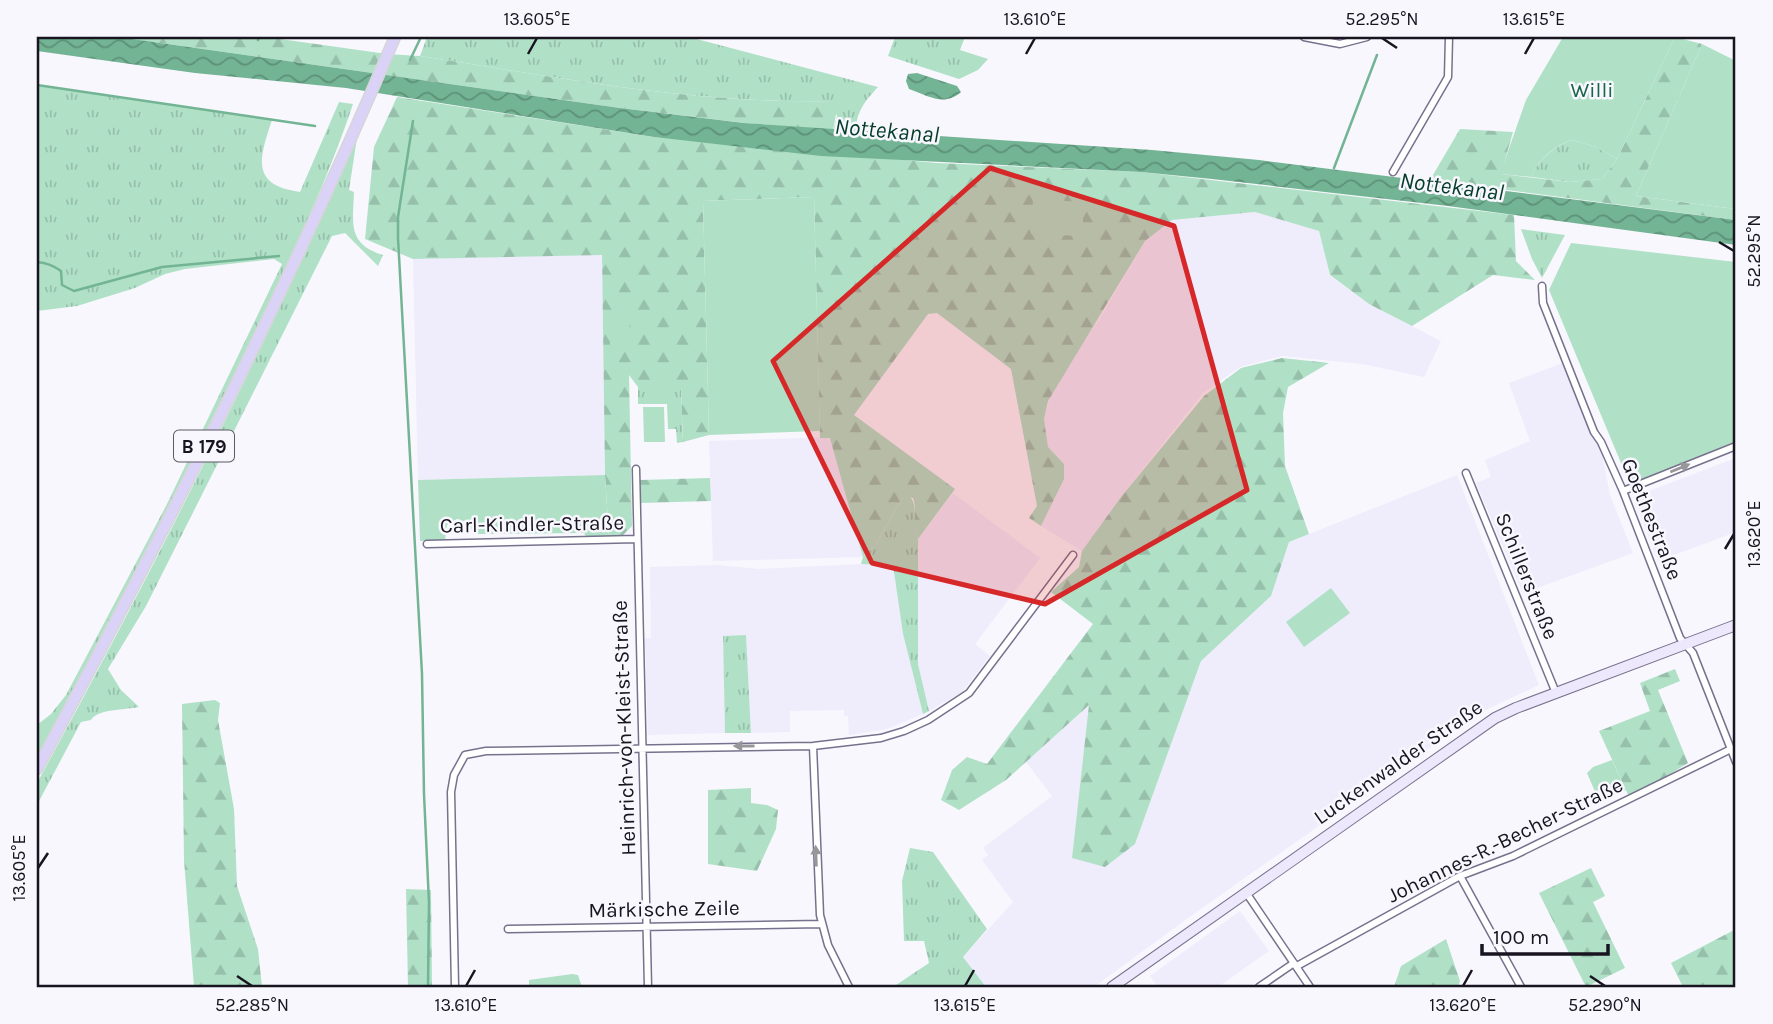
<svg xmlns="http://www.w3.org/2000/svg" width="1773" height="1024" viewBox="0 0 1773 1024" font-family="Karla,sans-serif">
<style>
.built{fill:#efecfc}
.grass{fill:url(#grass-tufts)}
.forest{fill:url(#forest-firs)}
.green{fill:#b0e1c7}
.water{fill:url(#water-waves)}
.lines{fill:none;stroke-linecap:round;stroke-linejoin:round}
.stream{stroke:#73b494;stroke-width:2.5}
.minor-casing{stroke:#78718d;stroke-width:9}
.secondary-casing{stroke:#78718d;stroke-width:12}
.primary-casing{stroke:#d5d5d7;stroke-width:13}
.minor{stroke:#fff;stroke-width:6}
.secondary{stroke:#ede8fc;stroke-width:10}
.primary{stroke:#dbd2f8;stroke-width:10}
.oneway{fill:#97969b}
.marked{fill:#d62828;fill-opacity:0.2;stroke:#d62828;stroke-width:5;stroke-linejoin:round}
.ticks{fill:none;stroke:#181520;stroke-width:2.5}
.labels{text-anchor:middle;stroke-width:5;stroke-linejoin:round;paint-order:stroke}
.shield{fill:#f8f7fd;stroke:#5b5962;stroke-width:2}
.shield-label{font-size:19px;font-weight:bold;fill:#181520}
.park-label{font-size:21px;fill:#186647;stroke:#f8f7fd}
.street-label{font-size:21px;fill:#181520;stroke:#f8f7fd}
.water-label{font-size:23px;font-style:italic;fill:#033c27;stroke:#f8f7fd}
.neatline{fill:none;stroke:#181520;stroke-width:2.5}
.ticks-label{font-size:18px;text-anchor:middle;fill:#181520}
</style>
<defs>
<pattern id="grass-tufts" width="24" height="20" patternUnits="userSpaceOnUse" patternTransform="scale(1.75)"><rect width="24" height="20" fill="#b0e1c7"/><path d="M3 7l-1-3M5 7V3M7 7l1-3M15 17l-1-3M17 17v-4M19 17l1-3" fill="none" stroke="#97c0ab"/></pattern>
<pattern id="forest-firs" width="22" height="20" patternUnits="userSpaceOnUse" patternTransform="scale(1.75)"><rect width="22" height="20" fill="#b0e1c7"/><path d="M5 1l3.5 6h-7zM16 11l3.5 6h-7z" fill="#97c0ab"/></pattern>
<pattern id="water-waves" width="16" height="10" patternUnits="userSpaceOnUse" patternTransform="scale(1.75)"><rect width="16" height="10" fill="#73b494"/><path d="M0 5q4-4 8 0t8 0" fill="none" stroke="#5d9178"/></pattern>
</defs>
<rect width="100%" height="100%" fill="#f8f7fd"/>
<!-- built -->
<path class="built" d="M1255,212l64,19 11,45 39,28 72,37 -17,36 -62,-13 -79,-8 -43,11 -37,26 -82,104 -39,54 -41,-25 23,-47v-15l-16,-16 -4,-29 8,-29 51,-77 42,-72 27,-21z
M602,254l3,221 -187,5 -5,-221z
M1563,363l30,70 7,10 10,52 23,58 -110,40 -47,-110 15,-6 -6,-17 45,-19 -21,-58z
M830,437l33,120 -150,4 -4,-120z
M1736,458v74l-78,29 -25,-64z
M1457,475l82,210 -60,28 -291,205 -94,69h-108l-23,-30 50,-55 -31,-42 6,-5 -5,-7 69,-52 -26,-34 64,-58 -18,153 63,-13 66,-183 70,-65 18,-54z
M953,493l87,65 -65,86 15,12 -28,36 -33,19 -11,-47v-125z
M861,564h32l10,70 20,80 -36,15 -38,6 -1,-19h-4v-6l-54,1v21l-39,1 -5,-98 -23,1 2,97 -77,2 -3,-97h6l-1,-71 67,-2 42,4z
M1240,911l29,40 -51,36h-60l-8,-11z"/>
<!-- grass -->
<path class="grass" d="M427,37h262l189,50c-13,14 -22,25 -22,44l-23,-1 4,-14 -8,-15c-137,3 -273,-24 -409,-45z
M895,37h70l-5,13 28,9 -10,11 -19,9 -71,-23z
M37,85l235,35c-12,37 -23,65 28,72l39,-90 14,2c-31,94 -81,192 -124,281 -62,126 -125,252 -192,377v-37l14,-11 15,-19 100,-189 116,-242 -8,-5 -89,10 -20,5 -30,14 -58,18 -40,5z
M357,138l-8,52 5,2c-1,31 -7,52 29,63l-5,11 -33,-33 -13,3 -186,370 -38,63 13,21 18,17c-14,3 -42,2 -48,13l-10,2 -44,83v-22c115,-210 223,-425 320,-645z
M1572,140l24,7 21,12 -15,20 -32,3 -38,-5c3,-16 26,-33 40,-37z
M1521,229l44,6 -23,43 -10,-19z
M681,386l2,56 -6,1 -1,-14h-8l-1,-25h-29v-17z
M908,496c12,6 3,29 10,43v125l11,47 -6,3 -20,-80 -10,-69 -32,-1 2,-7 13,-13 27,-47z
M746,635l5,98h-26l-2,-97z
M910,848l23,4 54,77 -24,28 23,30h-93l36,-24 -5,-22h-20l-2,-60z"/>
<!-- forest -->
<path class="forest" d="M118,37h148l121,17 33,2c136,21 272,48 410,45l7,8 -4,21 -88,-7 -125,-15z
M1675,37l27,7 -66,152 100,13v11l-306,-40 30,-51 53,3 -12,42 69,8 32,-3 15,-20z
M397,97l257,40 283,26 204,9 373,43 2,46 19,19 -42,-5 -81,51 -43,-22 -39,-29 -11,-44 -64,-19 -83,8 -27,21 -97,160 -4,18 4,28 16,17v15l-23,47 -12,-8 8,-12 -26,-137 -74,-56 -9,1 -74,101 101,74 -37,50c-7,-14 0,-28 -5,-41l-10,-1 -27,47 -13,13 -33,-119h-10l-6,-241 -111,4 6,234 -26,7 -2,-55h-43l-9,-12 3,151 -11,11h-12l-4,-62 -3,-220 -189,4 -48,-20 9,-92z
M1282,358l47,5 -41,24 -5,26 2,53 24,68 -20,8 -18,54 -70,65 -66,183 -30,23 -33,-9 17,-153 -83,75 -47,30 -18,-10 11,-30 15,-13 20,7 106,-140 -42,-32 28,-25 3,-16 39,-54 83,-101 37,-28z
M710,478l1,23 -70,2 -1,-23z
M1675,669l5,12 -22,9 30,73 -58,36 -31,-68 51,-20 -10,-28z
M215,700l5,3 -2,17 16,89 3,77 21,63 4,38h-68l-10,-127 -2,-156z
M751,788v15l16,2 11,5 -2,19 -19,42 -49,-7v-74z
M1591,868l14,28 -12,6 32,66 -39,19 -47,-94z
M406,889l25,1 1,97h-24z
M1736,929v58h-53l-12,-24z
M1446,939l14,42 -2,6h-64l7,-21z"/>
<!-- green -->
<path class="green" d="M1563,37h112l-58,122 -21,-12 -24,-7c-15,4 -37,21 -40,37l-32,-3 26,-74z
M1702,44l34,17v148l-100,-13z
M814,197l6,234 -111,4 -6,-234z
M1033,199l51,3 -2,34 -51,-2z
M1571,243l165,19v182l-105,43 -82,-197z
M610,312h19l1,34h-20z
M643,407h21l1,35h-21z
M605,475l4,62 -22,1 -3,-5 -110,1 -6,-11 -11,-4 -10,6 -2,16h-25l-2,-61z
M1331,588l19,25 -46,34 -18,-25z
M1612,760l14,30 -27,11 -12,-28 6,-6z
M572,974l6,1 4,12h-53v-7z"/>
<!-- water -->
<path class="water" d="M37,37h81l502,71 124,15 408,27 107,10 477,60v25l-288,-39 -236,-27 -71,-7 -320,-16 -167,-19 -308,-49 -151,-15 -158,-22z
M917,73l40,13 4,6c-17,15 -32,4 -52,-3l-3,-8 2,-7z"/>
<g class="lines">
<!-- stream -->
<path class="stream" d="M258,40l1,-3
M410,60l11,-23
M37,85l278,41
M413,121l-15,96v21l24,436 2,120 5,109 -1,84
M1334,168l43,-113
M37,262c10,1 16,3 24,9l1,14 12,6 88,-24 117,-11"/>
<!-- minor casing -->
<g class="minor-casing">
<path id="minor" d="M1304,37l36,7 27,-7
M1393,172l55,-95 1,-40
M1542,286l1,17 51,129 7,10 22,49 57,147 13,15 43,109
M636,469l12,518
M1466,473l90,220
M1623,491l113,-45
M427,544l210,-5
M813,746l7,169 8,30 21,42
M1460,876l61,111
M1247,894l63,93
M508,929l313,-5
M1297,966l163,-90 53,-20 218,-107
M455,987l-4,-195 3,-17 11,-20 21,-4 327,-5 68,-8 23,-7 24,-11 41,-27 104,-138
M1259,987l35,-24"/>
</g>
<!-- secondary casing -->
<g class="secondary-casing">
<path id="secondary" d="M1112,987l383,-269 21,-10 220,-83"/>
</g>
<!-- primary casing -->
<g class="primary-casing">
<path id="primary" d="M37,769c129,-239 252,-482 358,-732"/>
</g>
<!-- minor -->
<use href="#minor" class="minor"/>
<!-- secondary -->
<use href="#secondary" class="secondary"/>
<!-- primary -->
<use href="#primary" class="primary"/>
</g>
<!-- one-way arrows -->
<defs><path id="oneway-solid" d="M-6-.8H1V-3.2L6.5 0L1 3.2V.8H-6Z" transform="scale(1.75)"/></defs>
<g class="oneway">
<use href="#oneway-solid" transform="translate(1680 468) rotate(-22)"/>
<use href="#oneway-solid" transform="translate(744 746) rotate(180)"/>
<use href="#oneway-solid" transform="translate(816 856) rotate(-92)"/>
</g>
<!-- marked area -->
<path class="marked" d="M990,168l184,58 73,264 -202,114 -173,-41 -99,-202z"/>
<!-- ticks -->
<path class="ticks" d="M1382,38l15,10M528,54l9,-16M1026,54l9,-16M1525,54l9,-16M1719,242l15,9M1725,549l9,-15M38,868l10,-15M237,976l15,10M1590,976l15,10M466,986l9,-16M965,986l9,-16M1463,986l9,-16"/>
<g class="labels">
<!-- shield labels -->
<rect class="shield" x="174" y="430.5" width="60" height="31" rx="5"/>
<g class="shield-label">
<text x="204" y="453">B 179</text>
</g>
<!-- park labels -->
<g class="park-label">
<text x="1592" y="97">Willi</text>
</g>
<!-- street labels -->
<g class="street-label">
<text transform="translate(1652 519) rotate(68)" y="7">Goethestraße</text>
<text transform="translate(532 524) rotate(-1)" y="7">Carl-Kindler-Straße</text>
<text transform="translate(1527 576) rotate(68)" y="7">Schillerstraße</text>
<text transform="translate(624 728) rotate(-92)" y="7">Heinrich-von-Kleist-Straße</text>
<text transform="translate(1398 762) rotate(-35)" y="7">Luckenwalder Straße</text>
<text transform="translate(1505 840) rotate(-26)" y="7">Johannes-R.-Becher-Straße</text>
<text transform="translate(664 909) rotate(-1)" y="7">Märkische Zeile</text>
</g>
<!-- water labels -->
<g class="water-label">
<text transform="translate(887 130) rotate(5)" y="8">Nottekanal</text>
<text transform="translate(1452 186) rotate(7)" y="8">Nottekanal</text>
</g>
</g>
<!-- border -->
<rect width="1773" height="1024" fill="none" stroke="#f8f7fd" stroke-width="77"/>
<!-- scale -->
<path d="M1482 944v10h126v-10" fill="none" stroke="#181520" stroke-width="3.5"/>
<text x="1493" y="944" font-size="21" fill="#181520" stroke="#f8f7fd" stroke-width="5" paint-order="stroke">100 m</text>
<rect x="38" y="38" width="1696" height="948" class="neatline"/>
<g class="ticks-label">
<text x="537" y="25">13.605°E</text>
<text x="1035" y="25">13.610°E</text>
<text x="1382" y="25">52.295°N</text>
<text x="1534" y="25">13.615°E</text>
<text transform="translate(1754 251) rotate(-90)" y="6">52.295°N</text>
<text transform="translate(1754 534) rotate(-90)" y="6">13.620°E</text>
<text transform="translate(19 868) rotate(-90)" y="6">13.605°E</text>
<text x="252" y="1011">52.285°N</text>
<text x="466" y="1011">13.610°E</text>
<text x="965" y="1011">13.615°E</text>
<text x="1463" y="1011">13.620°E</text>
<text x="1605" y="1011">52.290°N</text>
</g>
</svg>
